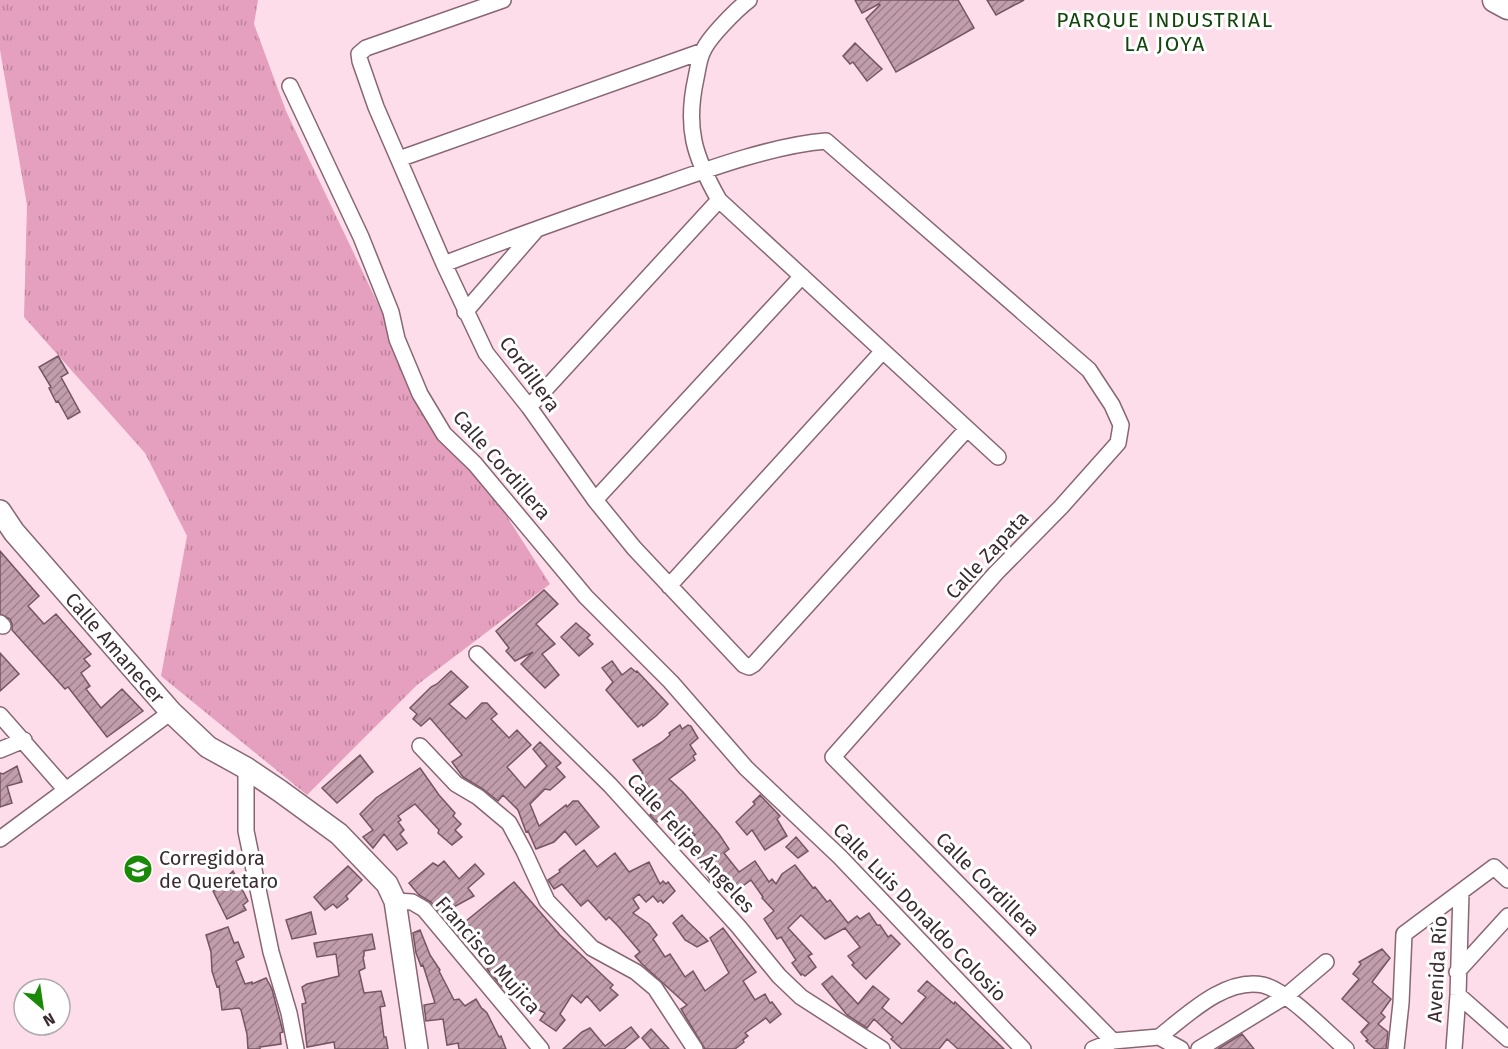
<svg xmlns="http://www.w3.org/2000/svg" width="1508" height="1049" viewBox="0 0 1508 1049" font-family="'Fira Sans',sans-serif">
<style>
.grass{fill:url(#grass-tufts)}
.building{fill:url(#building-hatch);stroke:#765563;stroke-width:1.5}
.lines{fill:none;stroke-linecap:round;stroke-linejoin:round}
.street-casing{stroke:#886674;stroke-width:18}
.secondary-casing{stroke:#886674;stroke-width:24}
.primary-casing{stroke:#886674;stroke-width:27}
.street{stroke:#fff;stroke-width:15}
.secondary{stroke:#fff;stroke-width:21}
.primary{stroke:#fff;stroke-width:24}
.labels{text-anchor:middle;stroke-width:6;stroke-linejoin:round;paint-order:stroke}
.street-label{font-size:20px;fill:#3b2c32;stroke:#fff}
.poi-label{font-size:20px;fill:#3b2c32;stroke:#fff;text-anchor:start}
.neighbourhood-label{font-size:21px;letter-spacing:1.5px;fill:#14450d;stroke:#fff}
</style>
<defs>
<pattern id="grass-tufts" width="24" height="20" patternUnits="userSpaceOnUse" patternTransform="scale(1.5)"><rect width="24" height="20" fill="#e6a0bf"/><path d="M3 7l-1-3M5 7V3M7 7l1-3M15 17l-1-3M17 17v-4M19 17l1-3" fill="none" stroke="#bc839c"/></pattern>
<pattern id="building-hatch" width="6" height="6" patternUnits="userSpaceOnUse" patternTransform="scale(1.5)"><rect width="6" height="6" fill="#c29dac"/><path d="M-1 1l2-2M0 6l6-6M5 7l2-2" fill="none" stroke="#9f808d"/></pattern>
</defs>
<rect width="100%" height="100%" fill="#fdddea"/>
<!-- grass -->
<path class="grass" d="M0,0h258l-4,24 32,87 113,237 151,236 -133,101 -110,110 -146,-119 26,-140 -42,-83 -121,-136 3,-112 -27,-155z"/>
<!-- building -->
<path class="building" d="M855,0h103l16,28 -78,44 -30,-53 14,-14 -1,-1 -17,9z
M987,0h37l-28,15z
M855,43l27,26 -15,12 -14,-19 -3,2 -7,-8z
M58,356l10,17 -7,4 19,35 -12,7 -10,-18 -2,1 -7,-14 2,-1 -12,-20z
M0,551l39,45 -11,10 16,18 12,-10 35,40 -7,5 6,7 -9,7 9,13 -4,3 15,19 21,-19 21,22 -36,26 -39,-50 -3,2 -53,-59v-6l-2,-5 -10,-5z
M544,590l14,14 -22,20 19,20 -13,10 17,21 -14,13 -24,-24 12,-12 -18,9 -9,-10 3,-3 -13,-17z
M576,623l14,12 -3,3 6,6 -14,12 -18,-19z
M0,653l19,21 -19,17z
M612,661l10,14 9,-7 5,4 1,-1 31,33 -12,12 -13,10 -1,-2 -4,3 -32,-37 7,-8 -11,-14z
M451,671l17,16 -19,17 17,15 16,-16h5l10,11 -6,5 18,19 8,-8 14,15 -24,22 18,21 22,-22 -14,-17 7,-7 21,21 -5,4 9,10 -15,13 -5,-1 -15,15 9,22 27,-21 1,2 6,-6h5l21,26 -23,18 -11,-14 -11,11 -18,7 -8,-18 -2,1 -8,-22 -15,-15 -5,6 -15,-12 -20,-12 -11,-15 10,-7 -32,-37 -9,8 -8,-7 4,-5 -7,-6 21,-21 6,-3z
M680,725l2,4 6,-4 3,1 7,12 -8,7 6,9 -3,2 2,4 -26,19 14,13 36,42 10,15 -5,4 15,19 16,-11 14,21 3,-3 4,5 6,-10 13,-9 18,23 2,-1 12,15 3,-2 18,23 9,-7 3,3 9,-6 8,12h3l8,12 3,-2 9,9 -34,35 -14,-14 2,-2 -6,-7 12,-9 -15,-19 -20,11 -24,-24 -13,13 24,26 -4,2 8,11 -11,9 -3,-2 -1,1 -9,-12 4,-3 -15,-23 -4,2 -13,-20 10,-8 -12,-13 1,-1 -12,-17 -19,14 -13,-16 -7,5 -10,-15 -5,-12 6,-3 -13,-14 5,-4 -25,-22 -5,1 -8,8 -7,-7 11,-12 -21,-28 3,-2 -10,-13 29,-18 8,-7 -1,-2z
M360,755l13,17 -36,31 -15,-15z
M17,766l5,16 -15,4 5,17 -12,4v-34l3,1z
M420,768l19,27 16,18 -2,3 8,8 -6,6 7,7 -10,8 -14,-12 1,-3 -24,-26 -17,12 3,4 -3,2 6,8 -4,4 7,9 -10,7 -13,-16 -11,14 -10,-11 10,-7 -13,-16 16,-16z
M760,795l20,21 -3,3 10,17 -22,14 -13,-20 -5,5 -11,-13 19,-18 -2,-2z
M796,837l12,14 -10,7 -12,-11z
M584,850l13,17 18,-14 14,19 20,-10 11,22 3,-3 3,3 2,-2 7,9 -12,12 -2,-3 -3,2 -5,-6 -7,6 -7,-8 -6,5 6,9 -6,5 16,11 8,11 -4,4 12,18 5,-3 15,23 8,-6 12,20 24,-18 -19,-35 13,-10 33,44 -13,9 12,19 10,-6 5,9 2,-1 9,12 -11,9 -4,-5 -21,15 3,3 -5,4 1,2 -9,7h-30l-24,-40 6,-4 -45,-41 -7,-8 5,-4 -22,-26 -9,-9 -3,3 -18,-20 -7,6 -19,-22 -8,5 -6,-9 12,-8 -1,-2z
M444,861l15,18 16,-15 9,10 -16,14 6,8 -33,18 -10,-12 -12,-7 -10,-12 24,-20 5,3z
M348,866l14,14 -16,16 2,3 -11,9 -4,-4 -8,6 -11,-13z
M233,871l15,30 -5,4 3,5 -19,9 -14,-28 11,-7 -1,-3z
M514,882l46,53 53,50 -3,3 8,7 -18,16 -13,-15 -6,7 -9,-8 -12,19 5,6 -9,11 -16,-11 5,-7 -10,-5 -28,-28 -5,7 -15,-18 9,-8 -19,-24 -6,4 -5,-6 -3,4 -8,-9z
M311,912l5,22 -24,5 -6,-19z
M682,915l4,5 22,21 -11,6 -12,-7 -12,-17z
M228,927l6,16 4,-1 6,15 -8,4 9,23 7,-2v2l14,-6 6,11 11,43 -3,1 1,11 -21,3v2h-12l-1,-15 -6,-24 -2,-2 -17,2 -3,-24 -2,1 -5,-16 -1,-19 -5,-17z
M420,930l10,25 10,15 -1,1 15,29 5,-1 6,7 11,-7 6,10h1l4,4 12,24 2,-1 5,13h-47l-1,-6 -11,2 -4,-26 -17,2 -2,-16 11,-2 -12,-38 -2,1 -5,-13 -3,-20z
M372,934l3,15 -11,2v5l-1,1 2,11 -6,3 5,22 17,-2 4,15 -5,1 4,30h2l2,12h-53l-1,-7 -27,5 -5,-43 4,-1 -4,-16 5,-3 32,-8 -3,-22 -19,3 -3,-14z
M1382,949l8,9 -18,24 19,17 -10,14 4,4 -7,7 10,8 -2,17h-11l-9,-8 2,-1 -7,-8 8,-9 -27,-24 17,-20 -6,-5 8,-10 -2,-2z
M832,976l26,28 15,-18 16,13 -7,9 20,16 24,-27 -8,-6 9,-10 27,23 1,-2 49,47h-46l-11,-10 -8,10h-37l-11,-10 2,-2 -19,-18 -7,9 -20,-13 -25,-31z
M631,1027l8,10 -15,12h-61l19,-17 8,-4 15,18z
M651,1029l18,20h-18l-9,-11z
M1242,1034l12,15h-36z"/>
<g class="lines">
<!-- street casing -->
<g class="street-casing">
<path id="street" d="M503,0l-137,48 -7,6 1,7 16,46 68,157 42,89 43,54 66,93 39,48 110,117 5,2 5,-3 213,-235
M749,0c-12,9 -40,37 -46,51 -4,7 -5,18 -7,27 -11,50 -2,78 23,122l279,257
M290,86l71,151 30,75 6,27 23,55 24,40 31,30 111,133 85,85 75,86 94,89 183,192
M399,159l304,-108
M444,264c72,-28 145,-54 219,-79 48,-17 112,-40 163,-44l263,229 23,35 9,20 -3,18 -57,64 -65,66 -163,184 280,284
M465,312l71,-82
M529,407l190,-207
M595,500l207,-224
M669,586l213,-234
M0,623l3,3
M477,654l133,131 128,141 41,50 22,21 81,52
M0,715l66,75
M420,746l36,38 22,13 31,26 15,28 23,50 45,47 44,24 19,16 40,61
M0,750l24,-10
M246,768v63l25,121 18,61 7,36
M0,839l171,-127
M395,901l17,1 12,7 117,140
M1457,972l51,-56
M1458,995l50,44
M1159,1037c27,-21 66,-60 104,-52 25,6 63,47 83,64
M1093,1049l20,-8 46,-4 22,12
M1199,1049l87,-53 40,-34
M1396,1049l5,-46 3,-69 90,-67 14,13
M1454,1049l4,-54 3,-103"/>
</g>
<!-- secondary casing -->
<g class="secondary-casing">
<path id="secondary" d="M0,511l14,21 157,180 37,35 38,21 34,23 59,43 48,50 8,17 22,148"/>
</g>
<!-- primary casing -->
<g class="primary-casing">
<path id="primary" d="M1495,0l13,7"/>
</g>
<!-- street -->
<use href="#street" class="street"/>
<!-- secondary -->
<use href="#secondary" class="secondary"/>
<!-- primary -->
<use href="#primary" class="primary"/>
</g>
<!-- icons -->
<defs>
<g id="school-disc" transform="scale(1.5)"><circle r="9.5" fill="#1a8907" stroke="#fff"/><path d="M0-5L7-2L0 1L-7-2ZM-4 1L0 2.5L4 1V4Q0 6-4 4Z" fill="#fff"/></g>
</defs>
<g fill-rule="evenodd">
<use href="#school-disc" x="138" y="869"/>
</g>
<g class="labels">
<!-- street labels -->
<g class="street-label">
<text transform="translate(530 374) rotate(54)" y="7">Cordillera</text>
<text transform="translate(502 465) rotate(49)" y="7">Calle Cordillera</text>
<text transform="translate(987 555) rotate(-47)" y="7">Calle Zapata</text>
<text transform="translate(115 648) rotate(49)" y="7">Calle Amanecer</text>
<text transform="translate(691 843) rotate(48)" y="7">Calle Felipe Ángeles</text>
<text transform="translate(988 884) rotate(45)" y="7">Calle Cordillera</text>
<text transform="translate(920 912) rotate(46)" y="7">Calle Luis Donaldo Colosio</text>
<text transform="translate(488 955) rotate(49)" y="7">Francisco Mujica</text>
<text transform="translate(1437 969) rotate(-87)" y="7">Avenida Río</text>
</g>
<!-- poi labels -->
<g class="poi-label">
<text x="159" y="865">Corregidora<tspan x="159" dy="23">de Queretaro</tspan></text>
</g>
<!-- neighbourhood labels -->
<g class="neighbourhood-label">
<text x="1165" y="27">PARQUE INDUSTRIAL<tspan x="1165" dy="24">LA JOYA</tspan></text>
</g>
</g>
<!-- north arrow -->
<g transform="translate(42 1007) rotate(151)"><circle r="28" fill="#ffffff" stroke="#b1abad" stroke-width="1.5"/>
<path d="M0-4.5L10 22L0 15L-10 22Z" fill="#1a8907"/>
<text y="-9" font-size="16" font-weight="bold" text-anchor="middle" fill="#3b2c32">N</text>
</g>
</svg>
